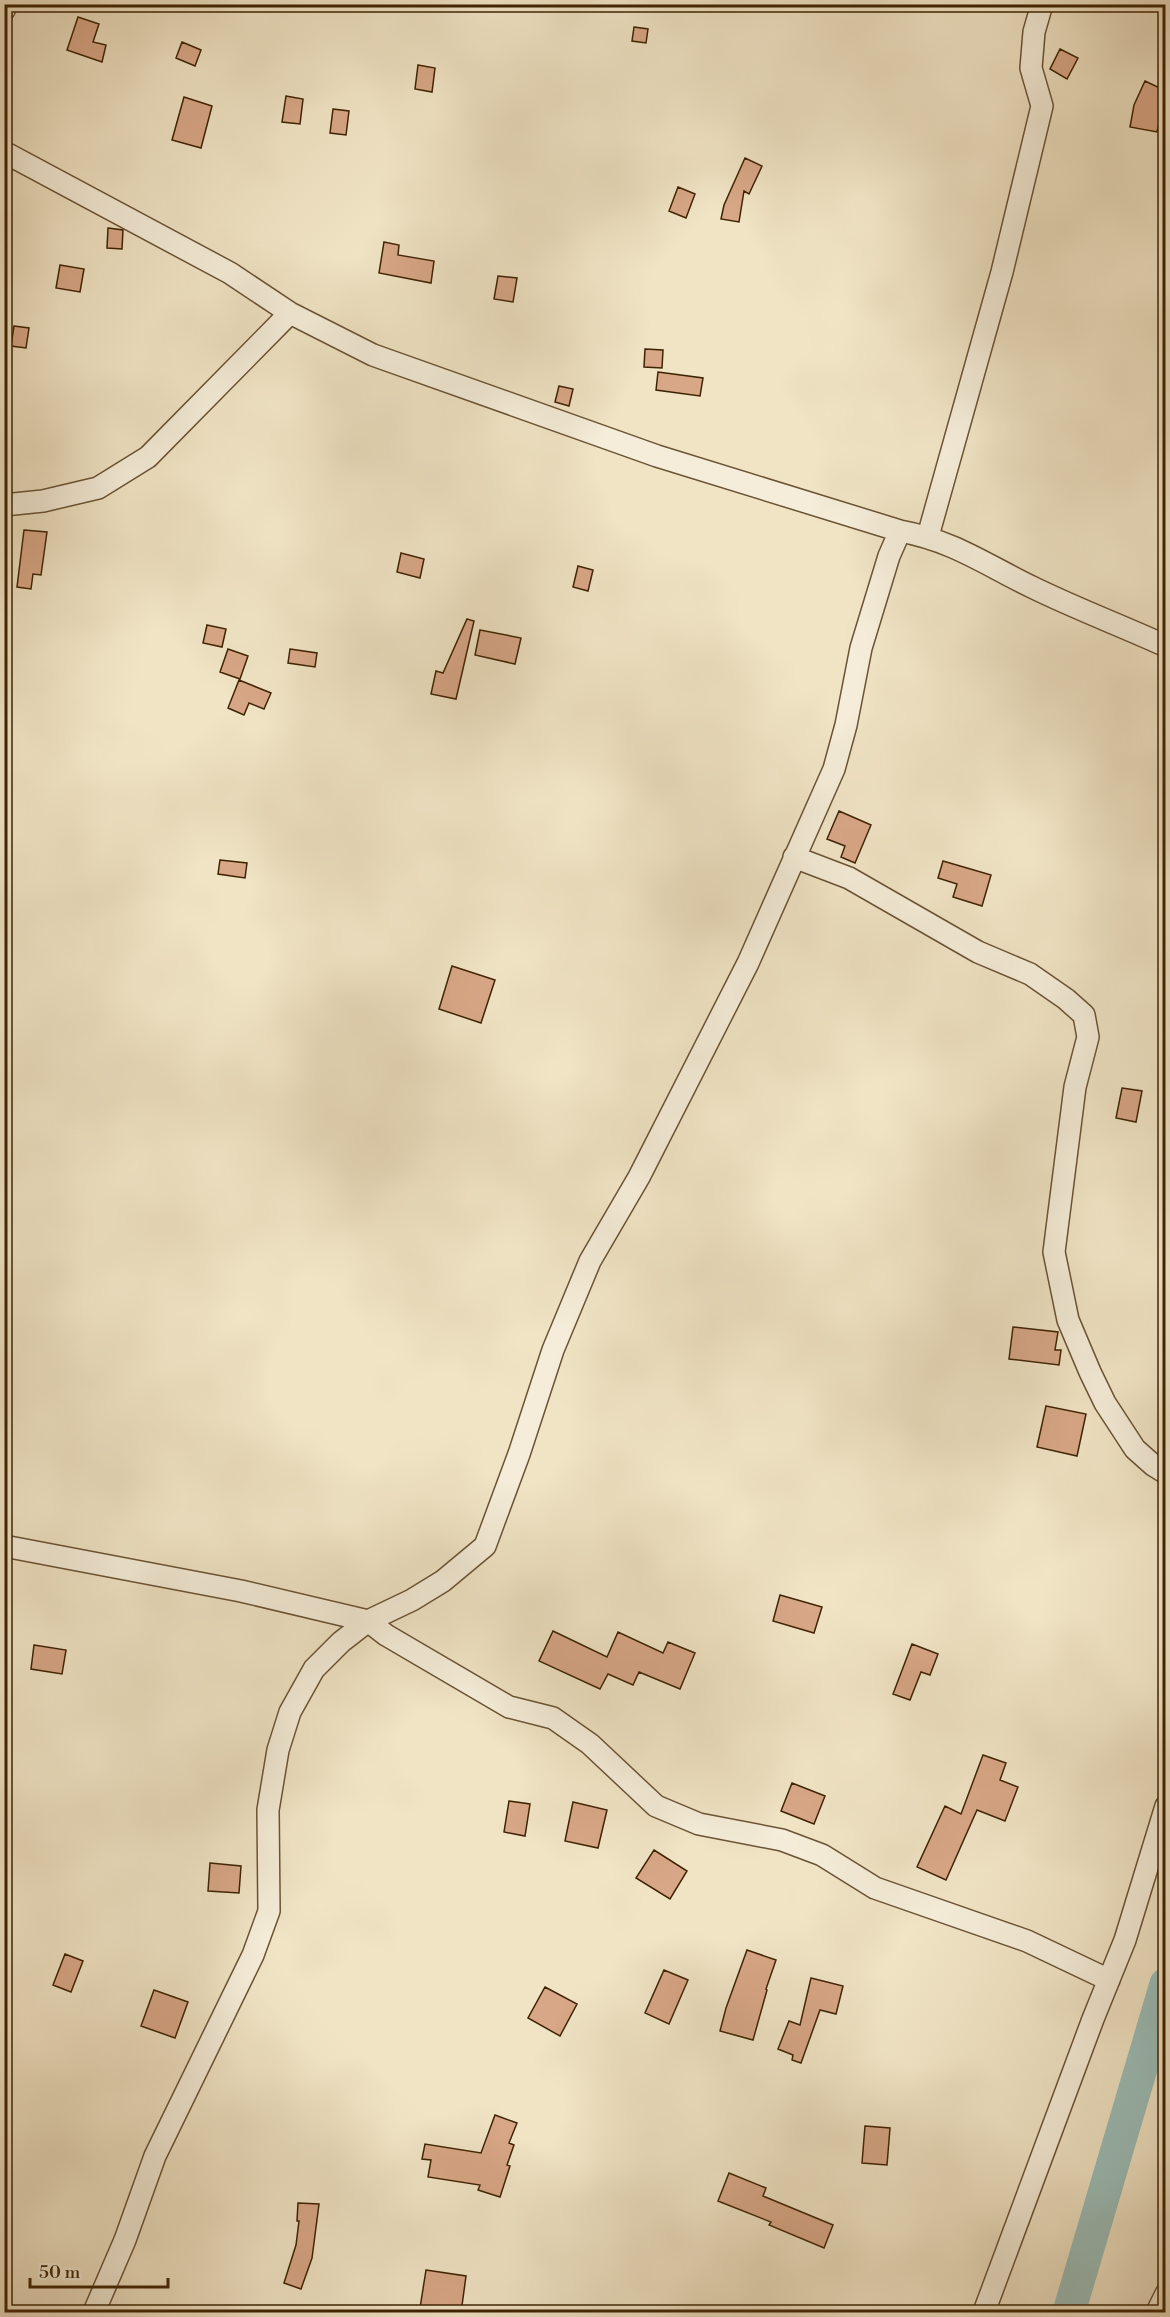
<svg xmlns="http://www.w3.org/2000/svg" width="1170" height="2317" viewBox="0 0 1170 2317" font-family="'Libre Bodoni',serif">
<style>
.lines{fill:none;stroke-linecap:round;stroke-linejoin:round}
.river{stroke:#9bbeb9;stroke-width:33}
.building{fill:#d8a787;stroke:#3e2303;stroke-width:1.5}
.street-casing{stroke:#6a5334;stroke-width:24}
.street{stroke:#f5edd9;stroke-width:21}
</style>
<rect width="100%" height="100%" fill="#f0e4c5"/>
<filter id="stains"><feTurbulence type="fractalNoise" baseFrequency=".00333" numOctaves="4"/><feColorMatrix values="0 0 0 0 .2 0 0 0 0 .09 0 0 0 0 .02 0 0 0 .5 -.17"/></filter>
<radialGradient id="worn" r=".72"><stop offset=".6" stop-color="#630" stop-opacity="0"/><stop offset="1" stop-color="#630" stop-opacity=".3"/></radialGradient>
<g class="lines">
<!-- river -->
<path class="river" d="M1069,2312l97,-328"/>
</g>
<!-- building -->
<path class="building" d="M78,17l21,7 -6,18 13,3 -4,17 -35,-12z
M634,27l14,2 -2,14 -14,-2z
M182,42l19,8 -6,16 -19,-8z
M1060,49l18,9 -11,21 -17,-10z
M418,65l17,3 -3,24 -17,-3z
M1145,81l21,10v10l-4,8 -5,23 -27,-5 4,-22z
M286,96l17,3 -3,25 -18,-2z
M184,97l28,9 -11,42 -29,-8z
M333,109l16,2 -3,24 -16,-2z
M745,158l17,8 -13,28 -5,-3 -5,31 -18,-3 3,-14z
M678,187l17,7 -9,24 -17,-7z
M108,228l15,2 -1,19 -15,-1z
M384,242l15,3 -1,10 36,6 -3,22 -52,-10z
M60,265l24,4 -4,23 -24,-4z
M498,276l19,2 -4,24 -19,-3z
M14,326l15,2 -3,20 -15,-2z
M645,349l18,1 -1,18 -18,-1z
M658,372l45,6 -3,18 -44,-6z
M559,386l14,3 -4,17 -14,-4z
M24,530l23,2 -6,43 -8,-1 -2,15 -14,-2z
M401,553l23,6 -4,19 -23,-6z
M578,566l15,4 -5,21 -15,-4z
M467,619l7,2 -18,78 -25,-5 5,-23 7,2z
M207,625l19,4 -4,18 -19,-4z
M480,630l41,8 -6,26 -40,-9z
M228,649l20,7 -8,23 -20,-7z
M290,649l27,4 -2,14 -27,-4z
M239,680l32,13 -7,16 -15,-6 -5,12 -16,-7z
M839,811l32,14 -16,38 -14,-6 4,-11 -18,-7z
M220,860l27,3 -2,15 -27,-4z
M943,861l48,14 -9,31 -29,-9 4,-13 -19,-6z
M452,966l43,14 -14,43 -42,-14z
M1122,1088l20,3 -6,31 -20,-4z
M1013,1327l45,5 -3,18h6l-2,15 -50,-6z
M1046,1406l40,8 -9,42 -40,-9z
M780,1595l42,12 -8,26 -41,-12z
M553,1631l54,26 11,-25 45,21 5,-11 27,11 -15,36 -41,-17 -6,13 -25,-11 -8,15 -61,-28z
M912,1644l26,10 -8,21 -9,-3 -11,28 -17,-6z
M34,1645l32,5 -4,24 -31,-5z
M983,1755l23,8 -6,17 18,7 -13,34 -28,-11 -31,70 -29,-13 28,-61 16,8z
M792,1783l33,13 -11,28 -33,-13z
M509,1801l21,3 -5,32 -21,-4z
M573,1802l34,8 -9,38 -33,-7z
M654,1850l33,21 -17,28 -34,-21z
M210,1863l31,3 -2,27 -31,-2z
M747,1950l29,10 -10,29 1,1 -14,50 -33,-9 6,-23z
M65,1954l18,7 -12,31 -18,-7z
M664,1970l24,10 -19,44 -24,-11z
M811,1978l32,8 -7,28 -16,-4 -19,53 -9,-3 1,-5 -15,-6 11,-28 11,4z
M545,1987l32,17 -17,32 -32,-18z
M154,1990l34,12 -13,36 -34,-12z
M495,2115l22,8 -8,20 5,2 -7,20 3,1 -10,31 -22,-7 2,-5 -52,-8 3,-17 -9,-1 3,-15 56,9z
M865,2126l25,2 -3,37 -25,-2z
M729,2173l37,15 -3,8 70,29 -9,23 -55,-23 2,-3 -53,-21z
M298,2203l21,1 -7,54 -11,31 -17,-6 12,-38 3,-24h-2z
M426,2270l40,6 -5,37 -41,-5z"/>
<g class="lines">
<!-- street casing -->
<g class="street-casing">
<path id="street" d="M4,10l3,-6
M4,152l226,121 60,40 83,42 284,101 243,75c54,10 86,34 134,57 43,21 88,38 132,58
M4,505l39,-4 55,-13 50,-31 142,-144
M928,536l74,-264 40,-166 -11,-38 3,-36 8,-28
M794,857l55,21 129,74 52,22 36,25 18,16 4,22 -13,50 -21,165 14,68 22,52 15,31 30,46 18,16 13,8
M4,1546l237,45 127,30 18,14 123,72 44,11 37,26 66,62 43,18 83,16 40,15 53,33 152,53 82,39
M94,2312l31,-72 30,-84 98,-201 16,-44 -1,-101 10,-60 12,-38 24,-43 27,-27 27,-21 44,-21 31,-19 42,-35 34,-92 34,-104 37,-89 49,-84 109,-214 86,-194 12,-44 15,-77 28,-92 11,-25
M984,2312l109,-293 32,-79 41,-134
M1157,2312l9,-18"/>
</g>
<!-- street -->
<use href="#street" class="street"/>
</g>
<!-- margin -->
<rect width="1170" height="2317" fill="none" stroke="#f0e4c5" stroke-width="24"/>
<rect x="6" y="6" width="1158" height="2305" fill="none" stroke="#3e2303" stroke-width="3"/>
<rect x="12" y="12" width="1146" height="2293" fill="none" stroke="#3e2303" stroke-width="1.5"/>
<!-- scale -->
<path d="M30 2278v9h138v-9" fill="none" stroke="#3e2303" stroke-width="3"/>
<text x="39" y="2278" font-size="18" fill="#3e2303" stroke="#f5edd9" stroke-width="4.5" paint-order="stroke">50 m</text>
<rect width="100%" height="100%" filter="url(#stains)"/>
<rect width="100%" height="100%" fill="url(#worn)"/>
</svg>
